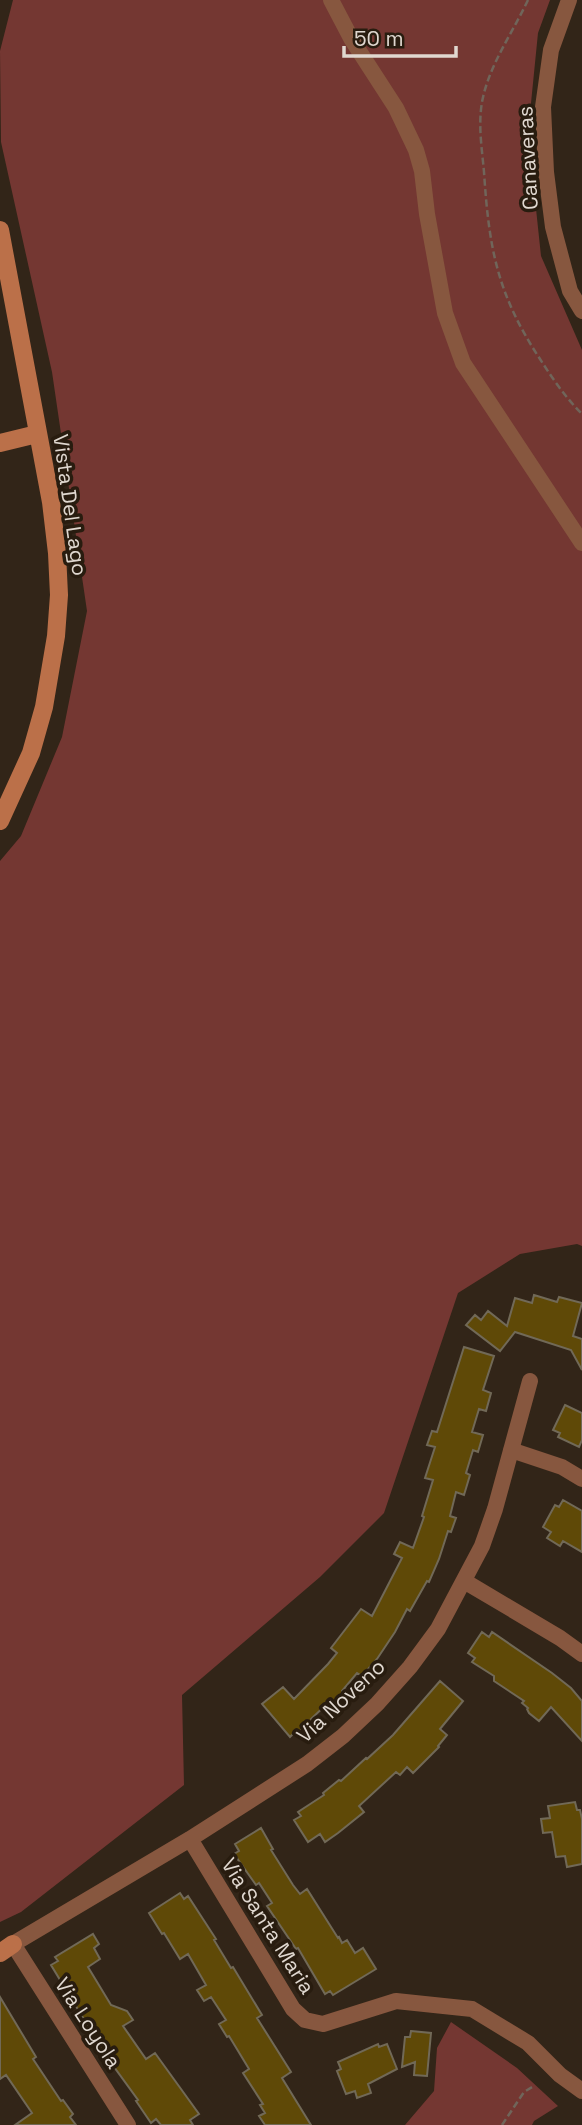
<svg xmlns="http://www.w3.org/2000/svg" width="582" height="2125" viewBox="0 0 582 2125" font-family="'Space Grotesk',sans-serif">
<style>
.green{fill:#743732}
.building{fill:#5f4907;stroke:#716957;stroke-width:2}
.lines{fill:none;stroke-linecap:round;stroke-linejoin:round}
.path{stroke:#70655a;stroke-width:2.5;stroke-dasharray:7 3.5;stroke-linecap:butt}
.street{stroke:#87573f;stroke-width:16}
.secondary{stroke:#bb7049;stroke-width:18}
.labels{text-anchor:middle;stroke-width:7;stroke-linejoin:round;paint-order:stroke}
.street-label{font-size:21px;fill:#e0d8d0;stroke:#281c0f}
</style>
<rect width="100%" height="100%" fill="#322518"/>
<!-- green -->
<path class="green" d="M13,0h537l-12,33 -10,100 13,123 41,94v896l-5,-2 -57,10 -62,39 -74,220 -64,64 -138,118 2,90 -163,127 -21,10v-1061l21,-25 41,-99 25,-126 -35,-239 -51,-230 -1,-91z
M451,2022l66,46 41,38 -24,15 -2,4h-127l29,-34 3,-43z"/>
<!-- building -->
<path class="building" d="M534,1295l23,7 2,-5 23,6 -9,33 9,3v31l-11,-20 -56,-18 -15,19 -34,-26 9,-10 6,5 7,-9 19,15 8,-28 17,5z
M464,1347l30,9 -11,34 8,3 -5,18 -7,-2 -7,23 11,3 -5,17 -5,-2 -7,23 4,2 -6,20 -8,-3 -6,24 6,2 -5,14 -3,-1 -9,28 -10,23 -2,-1 -17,30 -3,-2 -12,23 -18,27 -15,17 -5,-3 -15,18 1,2 -11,12 -3,-3 -18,17 1,1 -14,13 -2,-2 -6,6 -28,-33 21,-17 11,12 34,-35 9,-11 -6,-5 30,-39 11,7 30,-58 -8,-4 6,-12 13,6 11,-31 -2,-1 11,-36 -8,-2 10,-31 -8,-2 5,-14 5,1z
M565,1405l17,8v27l-3,7 -21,-10 2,-4 -7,-3z
M563,1500l19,11v41l-19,-11 -3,5 -13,-8 4,-6 -8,-5 12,-22 4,2z
M482,1632l7,5 3,-5 60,41 19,15 11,13v40l-31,-34 -12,14 -10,-8 -2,-4 1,-1 -6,-5 2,-2 -30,-20v-5l-22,-14 3,-4 -7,-5z
M440,1681l23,20 -23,28 7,6 -9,11 1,1 -26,26 -6,-6 -7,8 -4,-3 -37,34 5,6 -26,21 -13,9 -5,-8 -12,8 -14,-22 7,-4 -3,-4 26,-17 -1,-2 16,-13 2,1 25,-23 1,1 26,-24z
M575,1802l2,8h3l2,9v45l-15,3 -2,-11 -9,1 -4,-25 -9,1 -2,-14 9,-1 -2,-12z
M261,1828l12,21 -2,1 22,35 7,9 7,-5 31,49 1,-1 3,6 5,-3 8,13 8,-5 13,21 -43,26 -3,-4 -5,3 -27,-46 -2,1 -29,-43 5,-3 -13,-20 -3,2 -22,-31 5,-3 -4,-7z
M180,1893l4,6 4,-3 28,43 -2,1 17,28 2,-1 29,48 -5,3 34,54 -9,6 29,47h-46l-6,-9 6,-3 -5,-8 3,-1 -20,-31 6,-4 -20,-33 -2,1 -8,-13 7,-4 -15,-23 -7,4 -7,-11 9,-5 -18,-31 -8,5 -16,-26 -2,1 -13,-21z
M93,1934l6,10 -5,4 6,11 -12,8 23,38 16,6 6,9 -10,6 23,33 9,-6 44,61 -9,6 3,5h-32l-5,-6 -5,4 -15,-22 2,-1 -53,-73 3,-1 -37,-61 7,-4 -3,-4z
M0,1997l36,60 -3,2 28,42 2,-1 10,14 -3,3 6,8h-61l17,-12 -26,-38 -6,4z
M411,2031l20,2 -4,43 -13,-1 1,-13 -13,5 3,-30h5z
M378,2044l1,3 8,-3 10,25 -29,15 3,9 -14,5 -2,-7 -9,3 -9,-23 4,-2 -3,-7z"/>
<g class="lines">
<!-- path -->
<path class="path" d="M528,0c-16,34 -39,65 -46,102 -4,24 0,47 2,70 5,76 13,122 56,187 12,19 26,39 42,55
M502,2125l22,-33 10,-6"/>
<!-- street -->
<path class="street" d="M331,0l21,40 44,68 20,42 6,21 5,43 18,99 18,50 119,180
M569,0l-18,50 -8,57 3,65 7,55 17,64 12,20
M511,1450l51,17 20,12
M464,1581l96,57 22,16
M190,1839l103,170 12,11 18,4 73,-23 76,8 56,34 32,32 22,16
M128,2125l-115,-181 177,-105 117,-75 36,-28 34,-32 33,-37 28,-38 44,-83 13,-37 35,-128"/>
<!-- secondary -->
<path class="secondary" d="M0,230l51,272 6,51 2,42 -3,41 -12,71 -13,46 -31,68
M0,443l37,-9
M0,1953l13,-9"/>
</g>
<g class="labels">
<!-- street labels -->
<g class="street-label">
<text transform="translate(528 158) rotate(-93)" y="7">Canaveras</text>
<text transform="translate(70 505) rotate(82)" y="7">Vista Del Lago</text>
<text transform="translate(341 1701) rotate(-43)" y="7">Via Noveno</text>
<text transform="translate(268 1926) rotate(58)" y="7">Via Santa Maria</text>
<text transform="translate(88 2023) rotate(57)" y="7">Via Loyola</text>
</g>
</g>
<!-- scale -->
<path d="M344 46v10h112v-10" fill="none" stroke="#e0d8d0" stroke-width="3.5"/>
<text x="354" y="46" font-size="21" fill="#e0d8d0" stroke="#281c0f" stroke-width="5" paint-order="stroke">50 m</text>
</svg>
